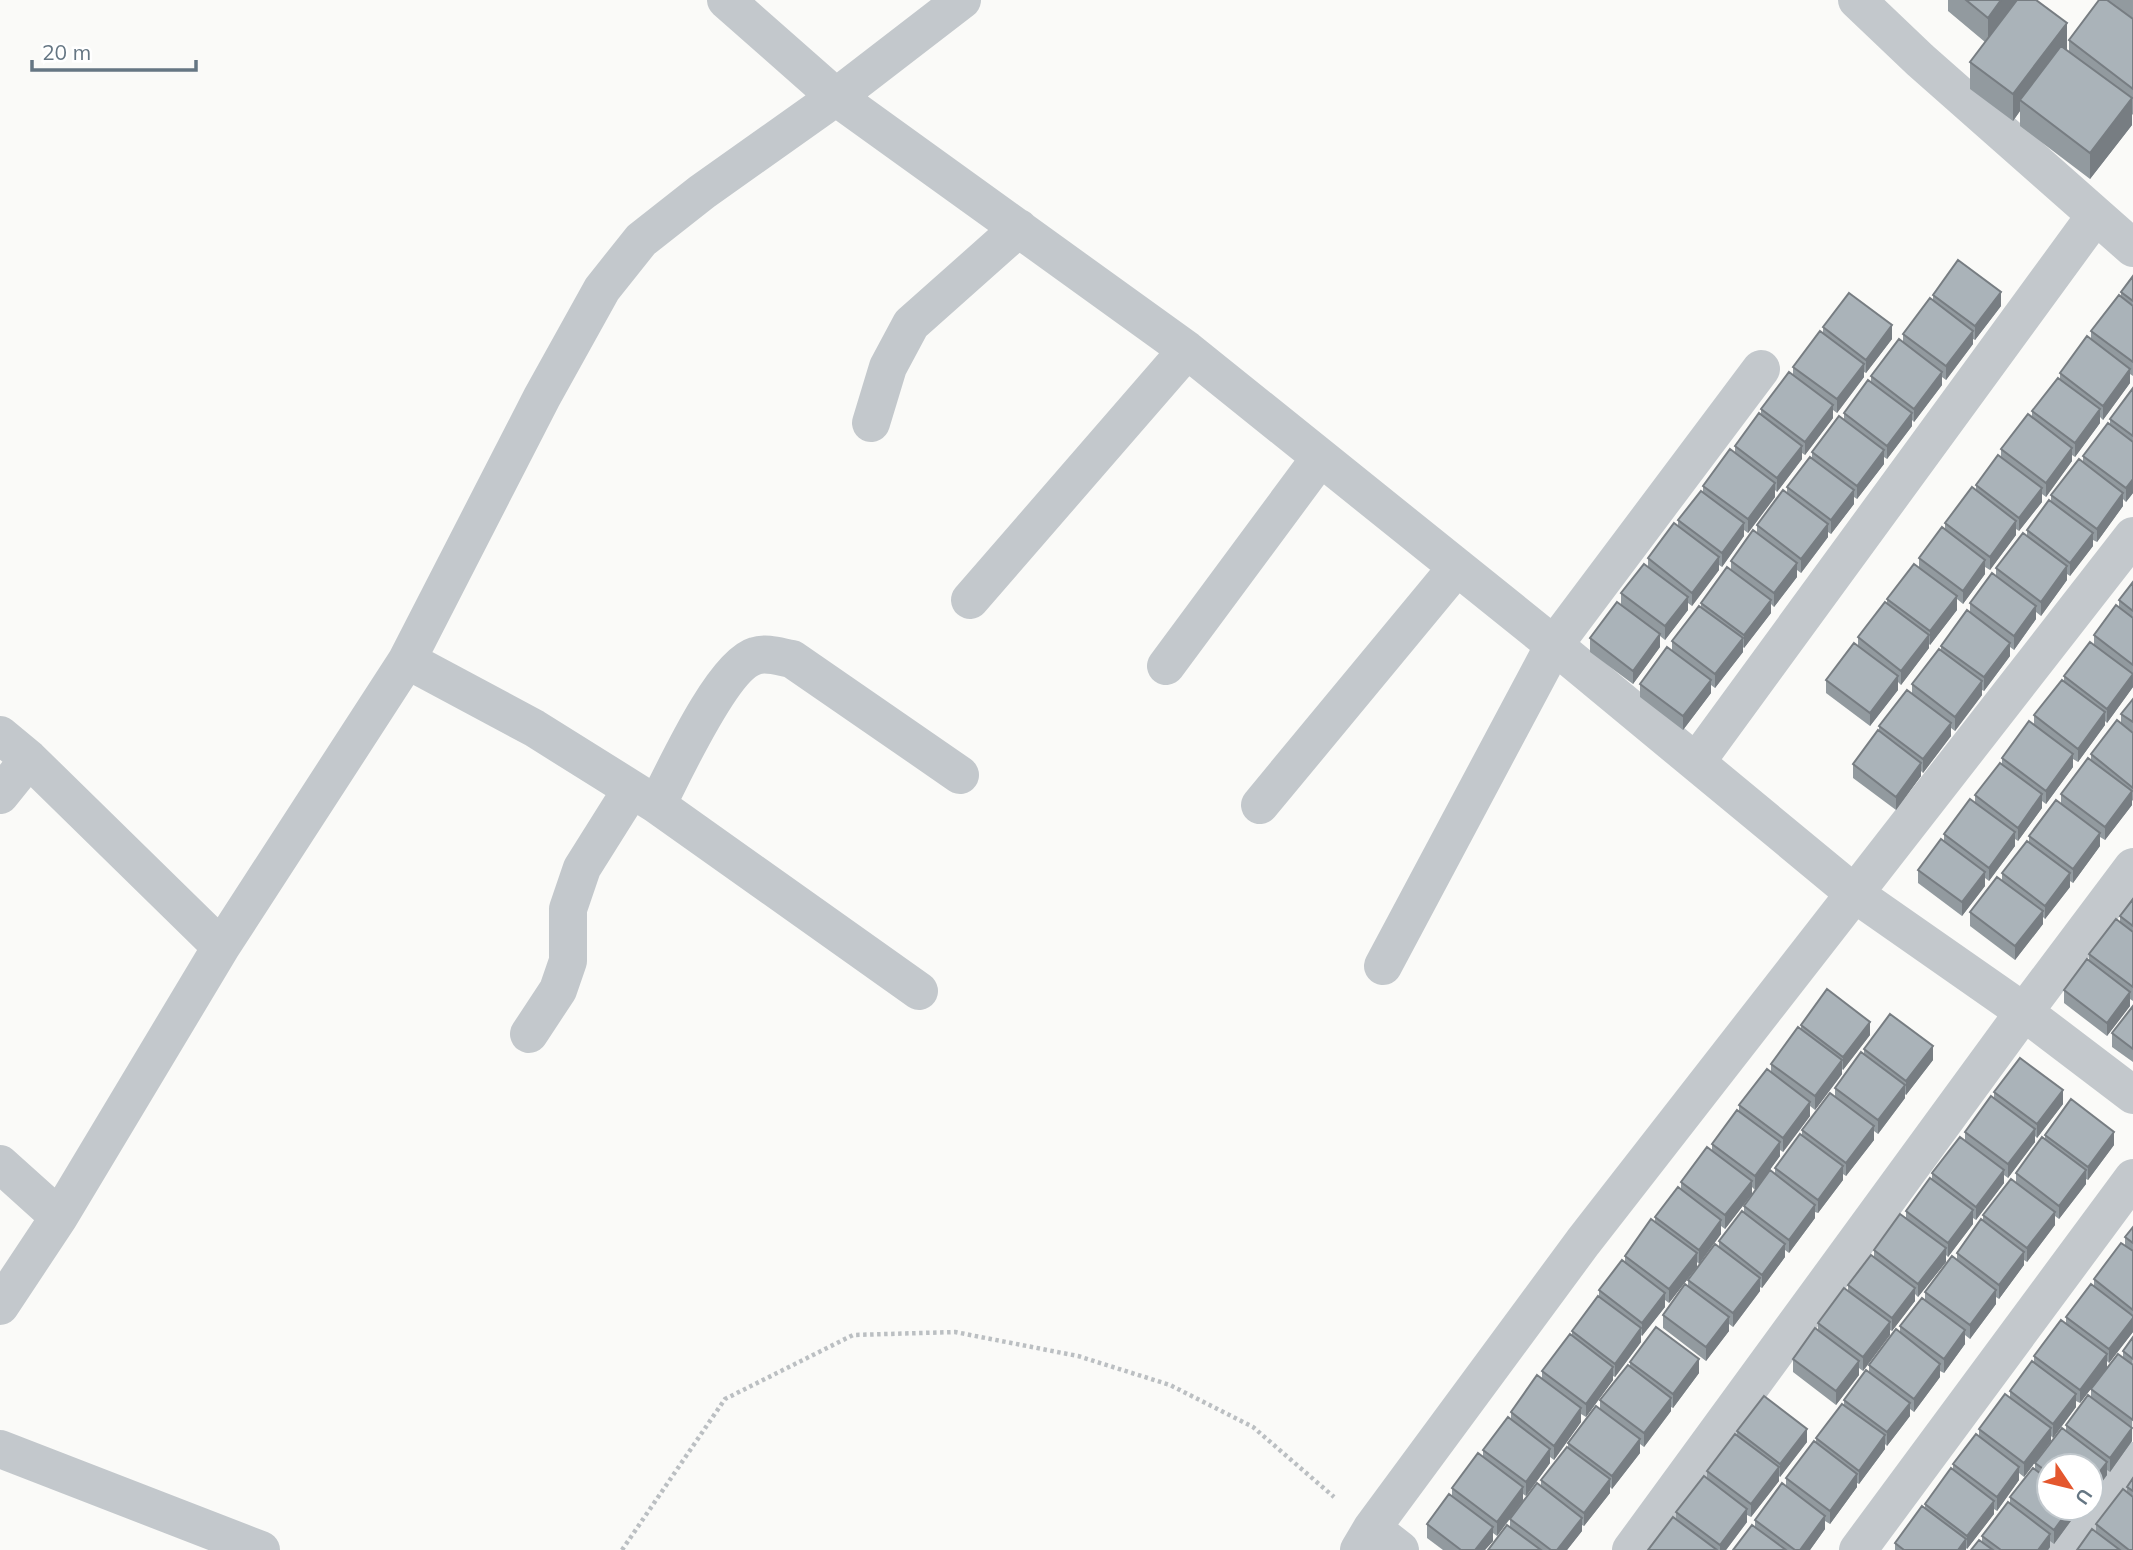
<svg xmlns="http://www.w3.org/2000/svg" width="2133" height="1550" viewBox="0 0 2133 1550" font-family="Mulish,sans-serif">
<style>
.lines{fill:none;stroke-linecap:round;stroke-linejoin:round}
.path{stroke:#bbbfc2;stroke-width:4.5;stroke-dasharray:3.5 3.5;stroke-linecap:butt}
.minor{stroke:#c3c8cc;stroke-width:38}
.wall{fill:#929a9f}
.shaded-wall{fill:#777d82}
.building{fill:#aab3b9;stroke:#777d82;stroke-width:2}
</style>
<rect width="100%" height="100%" fill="#fafaf8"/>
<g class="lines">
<!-- path -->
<path class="path" d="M622,1550l103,-151 128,-64 102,-3 123,24 92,29 83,42 81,70"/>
<!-- minor -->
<path class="minor" d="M726,0l110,97 351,253 367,295 301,249 169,118 109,83
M1857,0l63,60 213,188
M871,423l17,-56 23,-43 108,-96
M970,600l217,-250
M407,660l127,68 123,77 262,186
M1166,666l154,-208
M0,735l29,24 192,188
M1697,761l398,-545
M0,795l29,-36
M657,805c17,-33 65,-139 98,-149 12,-4 25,1 37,3l168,116
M1260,805l197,-238
M1383,966l171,-321 207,-276
M529,1034l29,-44 10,-29v-52l14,-41 49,-78
M0,1164l59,53
M0,1306l59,-89 162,-270 186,-287 135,-263 60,-108 39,-49 61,-48 134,-95 126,-97
M0,1449l261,101
M1372,1528l28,22
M1359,1550l13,-22 211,-286 550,-706
M1631,1550l393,-538 109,-145
M1858,1550l275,-372
M2065,1550l68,-89"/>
</g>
<!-- wall -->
<path class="wall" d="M1948,0h88l31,50 2,1v-11l30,-40h34v115l-1,-1v11l-42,54 -70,-53v-15l-7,10 -43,-32v-27l15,-20 -37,-31z
M2133,276v100l-3,-2v9l-27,37 -3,-3v6l-25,34 -3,-2v6l-26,36 -4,-3v8l-23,29 -3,-2v6l-26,35 -5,-3v7l-22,30 -6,-5v11l-27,35 -1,-1v4l-28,37 -3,-3v8l-28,36 -44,-33v-13l32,-33v-10l29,-34v-4l32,-31v-10l26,-28v-7l31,-33v-5l25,-28v-8l31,-32v-6l28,-32v-6l31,-33v-9l30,-34v-5z
M1933,295l68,11 -26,34 -2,-1v5l-27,36 -4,-3v8l-28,37 -2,-2v6l-25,33 -3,-2v7l-27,35 -3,-2v7l-23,30 -3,-2v5l-27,36 -4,-3v7l-23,30 -3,-3v9l-27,35 -1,-1v5l-28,36 -4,-3v8l-28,37 -43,-33v-13l32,-34v-9l29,-34v-4l30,-33v-9l26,-28v-8l30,-32v-6l25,-28v-7l32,-32v-7l27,-31v-6l32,-34v-8l30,-34z
M1823,327l69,12 -26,34 -2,-1v5l-27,36 -4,-3v8l-28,37 -3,-2v6l-25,33 -2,-2v7l-27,36 -4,-3v6l-22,31 -3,-2v5l-27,36 -4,-3v7l-23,30 -5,-4v11l-27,37 -43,-32v-14l31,-33v-12l27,-27v-8l30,-32v-6l25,-28v-6l32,-33v-7l26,-31v-6l32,-34v-8l30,-34z
M2133,388v105l-7,9 -3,-3v7l-26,36 -4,-2v6l-23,30 -3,-2v6l-26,36 -5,-4v7l-22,31 -4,-3v9l-26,35 -2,-1v5l-27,36 -4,-3v8l-28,37 -2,-2v5l-25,34 -43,-32v-14l26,-32v-6l33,-33v-9l29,-34v-4l29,-34v-9l26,-27v-8l31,-32v-6l24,-28v-7l32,-32v-7l27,-31v-6z
M2133,582v105l-26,36 -2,-2v4l-27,37 -5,-3v8l-27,37 -4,-3v7l-24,33 -3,-2v7l-26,35 -4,-3v8l-23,30 -44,-33v-13l26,-28v-8l31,-32v-7l27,-31v-6l32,-34v-9l30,-34v-5l30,-32v-9l25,-28v-7z
M2133,699v102l-1,-1v5l-27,35 -5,-3v9l-27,37 -3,-2v6l-25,32 -2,-2v7l-28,36 -45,-34v-14l32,-32v-7l27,-31v-6l32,-33v-9l30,-34v-6l30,-30v-10z
M2133,899v102l-3,-2v7l-23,30 -43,-33v-13l25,-29v-7l31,-32v-6z
M2133,1006v56l-21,-15v-14z
M1801,1025l69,10 -27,35 -1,-1v5l-27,36 -5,-4v10l-27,36 -3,-2v6l-25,34 -3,-3v7l-27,35 -4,-3v8l-22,30 -2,-2v5l-28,36 -4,-3v7l-23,29 -1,-1v7l-26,35 -2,-1v4l-27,37 -5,-3v8l-27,38 -4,-3v6l-24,33 -3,-2v6l18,-14v-6l27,-32v-5l32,-34v-9l30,-34v-4l69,11 -26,35 -2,-1v4l-27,36 -4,-3v9l-28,36 -2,-2v6l-26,33 -2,-1v6l-15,19h-79l22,-23v-8l-13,17 -4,-3v8l-8,9h-42l-16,-12v-14l25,-28v-8l31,-31v-7l28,-31v-7l31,-33v-8l30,-35v-5l27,-34v-7l26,-28v-6l30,-34v-5l26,-28v-7l31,-31v-7l27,-33v-6l32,-32v-9l30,-34z
M1864,1049l69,11 -27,35 -1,-1v4l-27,36 -4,-3v9l-28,36 -3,-2v6l-25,33 -3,-1v6l-26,35 -4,-3v7l-23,31 -2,-1v4l-27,36 -4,-3v7l-23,30 -43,-33v-13l25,-28v-7l31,-33v-6l25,-28v-7l31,-32v-6l27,-33v-5l33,-34v-8l29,-34z
M1994,1092l69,12 -26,34 -2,-2v6l-27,36 -4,-3v8l-28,37 -3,-2v6l-25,33 -2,-2v7l-28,35 -3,-3v7l-23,30 -2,-1v5l-27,36 -4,-3v7l-23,30 -43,-33v-13l25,-28v-8l30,-32v-6l26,-28v-7l32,-32v-7l26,-31v-7l33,-33v-8l29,-34z
M2045,1135l69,10 -26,35 -2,-1v5l-27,35 -4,-3v9l-28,37 -3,-2v5l-25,34 -3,-2v7l-26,35 -5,-4v9l-21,29 -4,-2v6l-26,35 -4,-3v7l-23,30 -2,-2v5l-26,35 -2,-1v4l-27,37 -5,-3v8l-15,21h-77l22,-24v-6l31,-34v-8l30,-35v-5l28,-33v-5l25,-28v-7l31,-33v-6l25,-26v-8l32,-32v-7l26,-32v-6l33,-32v-10l29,-34z
M2133,1227v105l-24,31 -2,-2v7l-27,35 -4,-2v6l-23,31 -2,-2v5l-27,36 -5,-4v7l-22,31 -3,-2v5l-27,35 -1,-1v2h-71v-7l30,-35v-4l28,-34v-6l26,-27v-8l31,-32v-6l24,-28v-7l32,-32v-7l28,-31v-7l31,-34v-8z
M2133,1337l-1,104 -22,31 -3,-2v5l-16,22v-31h-42v42h27v6l-22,30 -4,-3v6l-2,3h-77l11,-8v-6l28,-33v-6l25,-27v-7l31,-32v-6l25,-28v-8l32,-31v-7z
M1737,1431l70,11 -27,35 -1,-1v5l-28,36 -4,-2v7l-21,28h-78l28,-31v-7l31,-33v-8l30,-35z
M2133,1478v72h-56l19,-18v-8l31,-32v-5z"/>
<!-- shaded-wall -->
<path class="shaded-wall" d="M2001,0h20l-33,44v-26z
M2067,23v26l-41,55 -6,-4v11l-7,10v-27z
M2132,98v27l-42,54v-26z
M2001,292v14l-26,34v-14z
M1892,325v14l-26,34v-13z
M1973,331v13l-27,36v-14z
M1864,364v13l-27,36v-14z
M2130,369v14l-27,37v-14z
M1942,372v13l-28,37v-13z
M1833,405v13l-28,37v-13z
M2100,409v14l-25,34v-14z
M1912,413v13l-25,33v-13z
M1802,446v13l-25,33v-14z
M2072,448v13l-26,36v-14z
M1884,450v14l-27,35v-13z
M2133,479v14l-7,9v-14z
M1775,483v14l-27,36v-14z
M2042,488v14l-23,29v-13z
M1854,490v14l-23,30v-14z
M2123,493v13l-26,36v-13z
M2016,521v14l-26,35v-13z
M1744,523v13l-22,31v-14z
M1828,524v13l-27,36v-14z
M2093,533v13l-23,30v-13z
M1719,557v13l-27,36v-13z
M1985,560v14l-22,30v-13z
M1797,563v14l-23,30v-14z
M2067,566v14l-26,36v-14z
M1957,596v14l-27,35v-14z
M1688,597v13l-23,30v-14z
M1771,600v13l-27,35v-13z
M2036,606v13l-22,31v-14z
M1660,634v13l-27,37v-13z
M1929,635v13l-28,37v-14z
M1743,638v14l-28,36v-14z
M2010,643v13l-26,35v-14z
M2133,674v13l-26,36v-14z
M1898,676v14l-28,36v-13z
M1711,680v13l-28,37v-14z
M1982,681v14l-27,36v-14z
M2105,712v13l-27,37v-13z
M1951,723v13l-28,37v-14z
M2073,754v13l-27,37v-13z
M1921,763v13l-25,34v-13z
M2132,791v14l-27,35v-13z
M2042,794v14l-24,33v-13z
M2015,832v14l-26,35v-13z
M2100,833v13l-27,37v-14z
M1985,872v14l-23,30v-14z
M2070,873v14l-25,32v-13z
M2043,911v13l-28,36v-14z
M2130,992v14l-23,30v-13z
M1870,1022v13l-27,35v-13z
M1933,1046v14l-27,35v-14z
M1842,1060v14l-27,36v-14z
M1905,1085v13l-27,36v-14z
M2063,1090v14l-26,34v-14z
M1810,1102v14l-27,36v-14z
M1874,1126v14l-28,36v-13z
M2035,1129v13l-27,36v-14z
M2114,1132v13l-26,35v-13z
M1780,1142v14l-25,34v-14z
M1843,1166v14l-25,33v-13z
M2004,1170v13l-28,37v-13z
M2086,1170v14l-27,35v-13z
M1752,1181v13l-27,35v-14z
M1815,1205v13l-26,35v-13z
M1973,1210v14l-25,33v-14z
M2055,1212v13l-28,37v-14z
M1721,1220v14l-22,30v-14z
M1785,1244v13l-23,31v-13z
M1946,1248v14l-28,35v-13z
M2024,1252v13l-25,34v-14z
M1697,1253v14l-28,36v-14z
M1760,1278v13l-27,36v-14z
M1915,1288v13l-23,30v-13z
M1996,1290v14l-26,35v-14z
M1665,1293v14l-23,29v-13z
M1729,1317v14l-23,30v-14z
M2133,1318v14l-24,31v-14z
M1890,1322v13l-27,36v-14z
M1641,1328v14l-26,35v-13z
M1965,1330v14l-21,29v-14z
M2107,1354v14l-27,35v-13z
M1699,1359v14l-26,35v-14z
M1859,1361v14l-23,30v-14z
M1940,1364v13l-26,35v-13z
M1613,1367v13l-27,37v-13z
M2076,1394v13l-23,31v-14z
M1671,1398v13l-27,36v-14z
M1910,1403v13l-23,30v-14z
M1581,1408v14l-27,38v-14z
M2051,1428v13l-27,36v-14z
M2132,1428v13l-22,31v-14z
M1807,1429v13l-27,35v-13z
M1885,1435v14l-26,35v-13z
M1640,1439v14l-28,36v-13z
M1550,1449v14l-24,33v-14z
M2107,1462v13l-16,22v-14z
M1779,1467v14l-28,36v-13z
M2019,1467v13l-22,31v-14z
M1857,1474v13l-27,37v-13z
M1610,1479v14l-26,33v-13z
M1523,1487v13l-26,36v-14z
M1994,1501v13l-27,35v-13z
M2070,1508h6v6l-22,30v-14z
M1747,1509v13l-21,28h-6v-5z
M1825,1516v13l-15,21h-10z
M1582,1518v13l-15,19h-10z
M1493,1527v14l-8,9h-10z
M2050,1534v13l-2,3h-10z
M1966,1539v11h-8z"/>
<!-- building -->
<path class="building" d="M1966,0h35l-13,18z
M2017,0h19l31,23 -54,71 -43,-32z
M2099,0h8l26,19v70l-64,-49z
M2061,46l71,52 -42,55 -70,-53z
M1958,260l43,32 -26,34 -42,-31z
M2133,276v25l-12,-9z
M1849,293l43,32 -26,35 -43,-33z
M2119,295l14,11v56l-42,-31z
M1930,298l43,33 -27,35 -43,-32z
M1820,331l44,33 -27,35 -44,-32z
M2087,336l43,33 -27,37 -43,-33z
M1899,339l43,33 -28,37 -43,-33z
M1789,372l44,33 -28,37 -44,-33z
M2058,378l42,31 -25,34 -43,-32z
M1868,380l44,33 -25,33 -43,-33z
M2133,388v48l-23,-17z
M1759,413l43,33 -25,32 -42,-32z
M2028,414l44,34 -26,35 -45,-34z
M1839,416l45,34 -27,36 -45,-34z
M2108,423l25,19v37l-7,9 -43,-32z
M1730,449l45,34 -27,36 -45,-33z
M1998,455l44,33 -23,30 -43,-33z
M1810,457l44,33 -23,30 -44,-33z
M2079,459l44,34 -26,36 -46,-34z
M1972,487l44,34 -26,36 -45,-34z
M1783,490l45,34 -27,35 -44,-34z
M1701,491l43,32 -22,30 -44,-33z
M2049,500l44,33 -23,30 -43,-33z
M1674,523l45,34 -27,36 -44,-35z
M1942,527l43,33 -22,31 -44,-33z
M1753,530l44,33 -23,30 -43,-32z
M2023,533l44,33 -26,36 -45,-34z
M1644,564l44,33 -23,29 -44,-33z
M1914,564l43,32 -27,35 -43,-32z
M1727,567l44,33 -27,35 -43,-32z
M1992,573l44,33 -22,30 -44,-33z
M2133,582v29l-14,-11z
M1617,602l43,32 -27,37 -43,-33z
M1885,602l44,33 -28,36 -43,-34z
M2116,605l17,13v47l-39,-30z
M1699,606l44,32 -28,36 -43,-33z
M1967,610l43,33 -26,34 -43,-31z
M2090,642l43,32 -26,35 -43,-33z
M1854,643l44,33 -28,37 -44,-33z
M1667,647l44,33 -28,36 -43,-32z
M1939,649l43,32 -27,36 -43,-33z
M2062,680l43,32 -27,37 -44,-34z
M1907,690l44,33 -28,36 -44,-33z
M2133,699v23l-12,-8z
M2117,720l16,13v55l-42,-34z
M2029,721l44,33 -27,37 -44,-33z
M1878,730l43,33 -25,34 -43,-33z
M2088,758l44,33 -27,36 -44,-33z
M2000,763l42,31 -24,34 -43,-33z
M1970,799l45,33 -26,36 -45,-34z
M2056,800l44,33 -27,36 -44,-33z
M1941,839l44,33 -23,30 -44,-32z
M2027,841l43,32 -25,33 -43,-33z
M1997,877l46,34 -28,35 -45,-34z
M2133,899v27l-13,-10z
M2116,919l17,13v55l-44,-33z
M2087,959l43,33 -23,31 -43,-33z
M1827,989l43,33 -27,35 -42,-32z
M2133,1006v43l-21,-16z
M1890,1014l43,32 -27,35 -42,-32z
M1798,1027l44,33 -27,36 -44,-32z
M1861,1052l44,33 -27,35 -43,-32z
M2020,1058l43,32 -26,34 -43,-32z
M1767,1069l43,33 -27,36 -44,-33z
M1830,1093l44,33 -28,37 -44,-33z
M1991,1096l44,33 -27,35 -43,-32z
M2071,1099l43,33 -26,35 -43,-32z
M1737,1110l43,32 -25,34 -43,-32z
M1800,1134l43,32 -25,34 -43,-32z
M1960,1137l44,33 -28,37 -44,-34z
M2042,1137l44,33 -27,36 -43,-33z
M1707,1147l45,34 -27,34 -44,-33z
M1770,1170l45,35 -26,35 -45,-34z
M1930,1178l43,32 -25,33 -42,-32z
M2011,1179l44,33 -28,36 -44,-33z
M1678,1187l43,33 -22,30 -44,-33z
M1742,1211l43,33 -23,31 -43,-34z
M1900,1214l46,34 -28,36 -44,-34z
M1651,1219l46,34 -28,36 -44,-33z
M1981,1219l43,33 -25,33 -42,-32z
M2133,1227v16l-8,-6z
M2121,1243l12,8v59l-39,-31z
M1715,1244l45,34 -27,35 -45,-33z
M1871,1255l44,33 -23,30 -44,-33z
M1952,1256l44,34 -26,35 -45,-33z
M1622,1260l43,33 -23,30 -43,-33z
M1685,1284l44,33 -23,30 -43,-32z
M2091,1284l42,32v2l-24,31 -43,-32z
M1844,1288l46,34 -27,35 -45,-34z
M1598,1296l43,32 -26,36 -43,-33z
M1922,1298l43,32 -21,29 -44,-33z
M2061,1320l46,34 -27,36 -46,-34z
M1656,1327l43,32 -26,35 -43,-32z
M1815,1328l44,33 -23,30 -43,-32z
M1896,1329l44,35 -26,35 -45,-34z
M1570,1334l43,33 -27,37 -44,-33z
M2133,1337v22l-10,-8z
M2118,1354l15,11v55l-42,-31z
M2032,1361l44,33 -23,30 -43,-33z
M1628,1365l43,33 -27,35 -44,-33z
M1866,1370l44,33 -23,29 -43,-32z
M1537,1375l44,33 -27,38 -43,-34z
M2005,1394l46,34 -27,35 -45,-34z
M2088,1395l44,33 -22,30 -44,-33z
M1764,1396l43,33 -27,35 -43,-33z
M1842,1404l43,31 -26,36 -43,-33z
M1596,1406l44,33 -28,37 -44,-33z
M1508,1417l42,32 -24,33 -43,-32z
M2062,1428l45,34 -16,21v-17h-42v7l-14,-10z
M1735,1434l44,33 -28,37 -44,-33z
M1976,1434l43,33 -22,30 -44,-33z
M1814,1441l43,33 -27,37 -44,-33z
M1567,1447l43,32 -26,34 -43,-33z
M1478,1453l45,34 -26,35 -45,-34z
M1951,1468l43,33 -27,35 -42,-32z
M2033,1468l16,12v28h21l-16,22 -44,-33z
M1704,1476l43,33 -27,36 -44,-33z
M2133,1478v13l-6,-4z
M1537,1483l45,35 -25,32h-6l-41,-31z
M1782,1483l43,33 -25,34h-5l-40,-30z
M2123,1489l10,8v53h-4l-33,-26z
M1449,1494l44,33 -18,23h-14l-34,-26z
M2008,1502l42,32 -12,16h-37l-19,-14z
M1922,1506l44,33 -8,11h-54l-9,-7z
M1673,1517l44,33h-69z
M1507,1525l34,25h-53z
M1752,1525l34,25h-53z
M2092,1529l28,21h-43z
M1979,1540l14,10h-22z"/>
<!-- north arrow -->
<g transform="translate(2070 1487) rotate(125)"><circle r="33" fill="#ffffff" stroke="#c1c8cd" stroke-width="2"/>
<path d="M0-5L12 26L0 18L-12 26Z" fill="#e4572e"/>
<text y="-10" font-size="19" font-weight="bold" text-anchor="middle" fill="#657683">U</text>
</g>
<!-- scale -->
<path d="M32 60v10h164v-10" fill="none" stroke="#657683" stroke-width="3.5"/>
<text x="42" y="60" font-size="21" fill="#657683" stroke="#ffffff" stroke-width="5" paint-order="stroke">20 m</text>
</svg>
